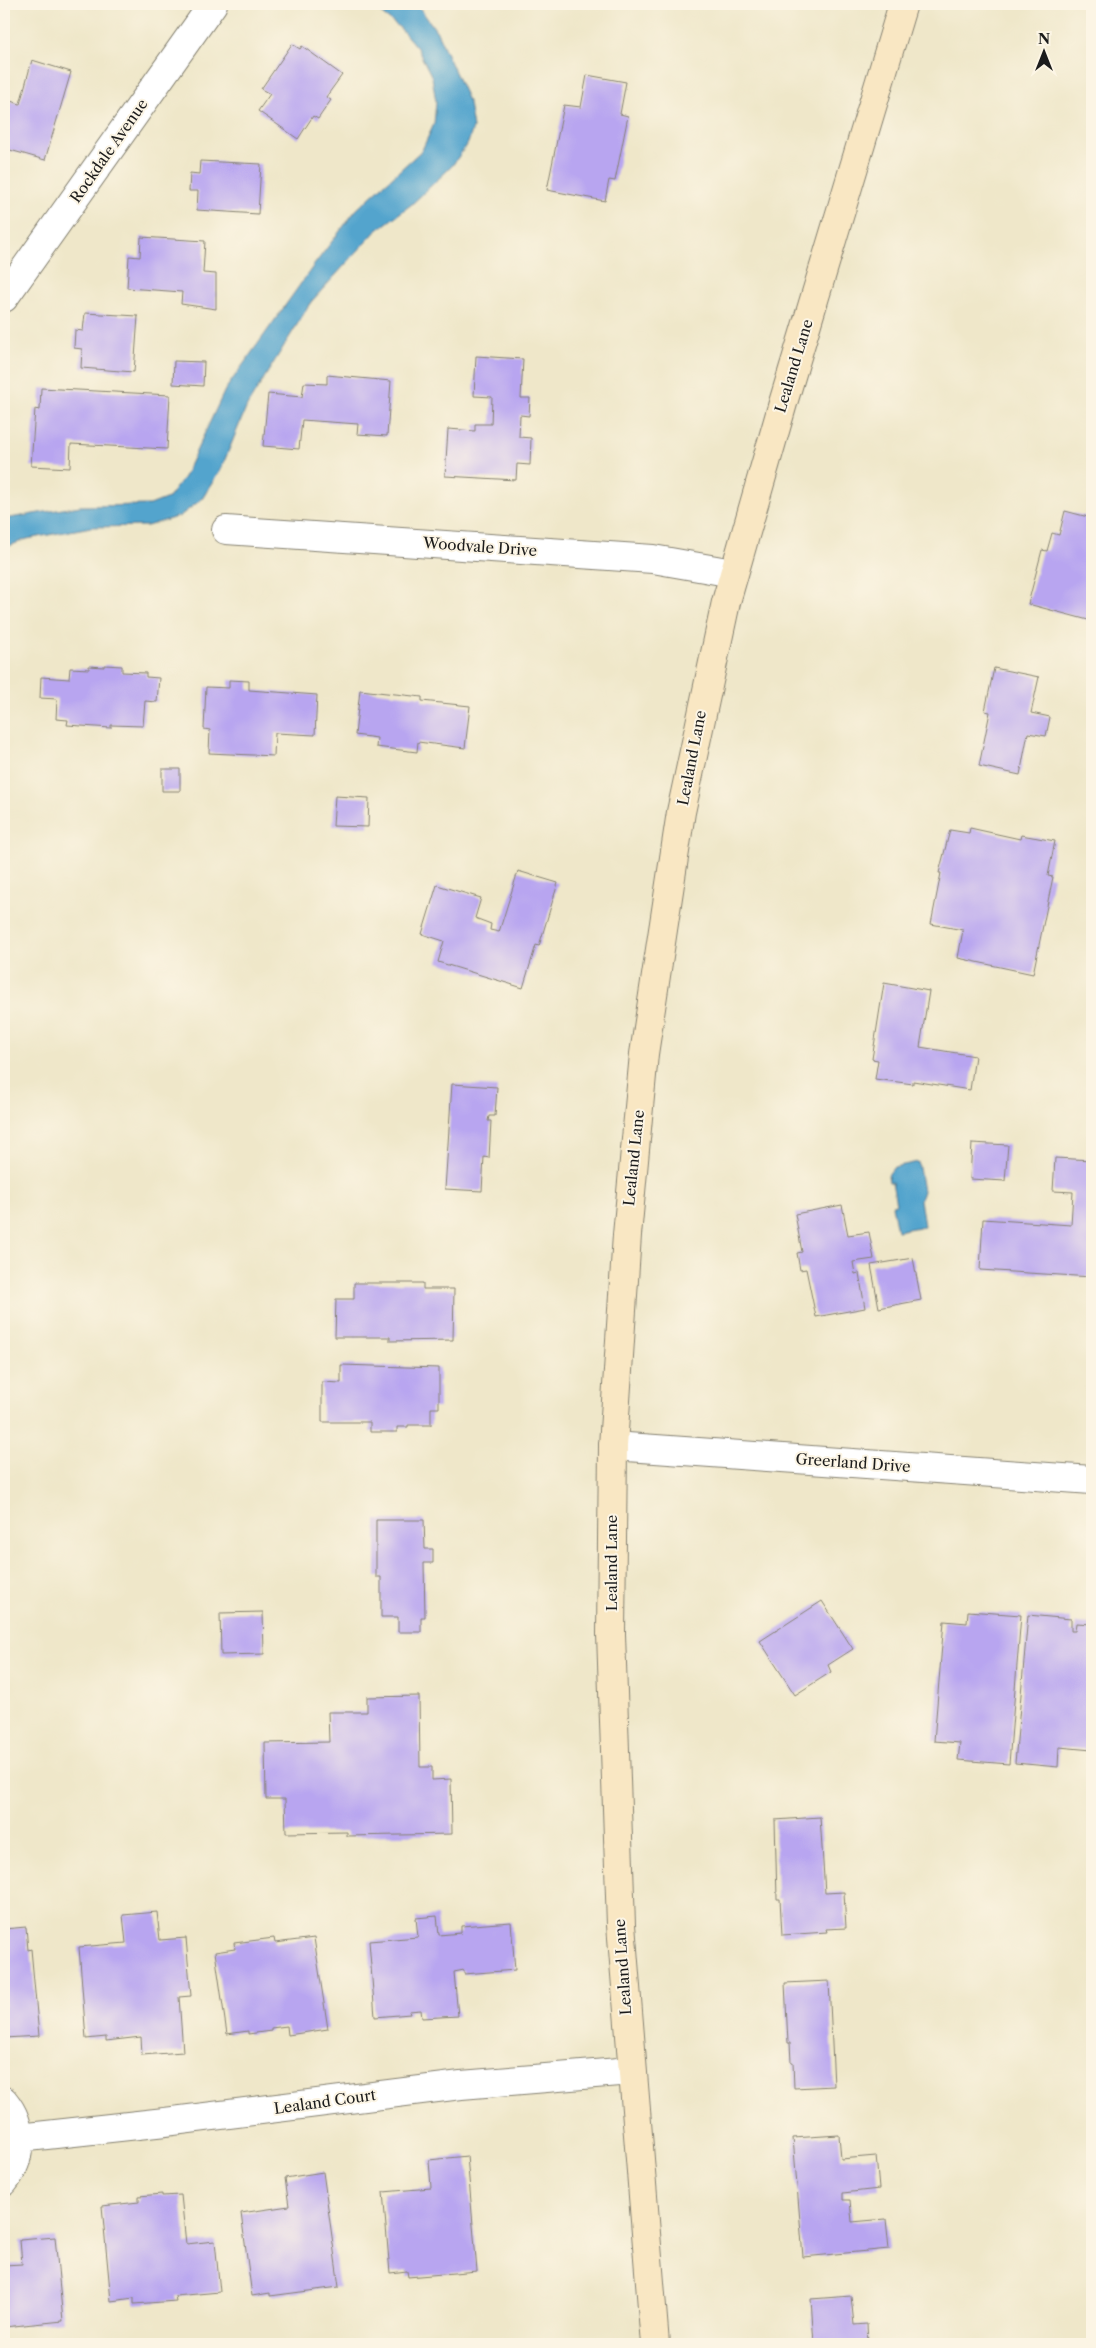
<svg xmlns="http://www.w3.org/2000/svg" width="1096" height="2348" viewBox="0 0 1096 2348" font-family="'Libre Caslon Text',serif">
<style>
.water{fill:#52a4cd;stroke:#376074}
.building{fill:#b8a5f0}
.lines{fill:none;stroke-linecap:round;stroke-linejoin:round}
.street-casing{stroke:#868272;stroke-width:30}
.secondary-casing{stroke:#868272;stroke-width:30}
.street{stroke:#fff;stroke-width:28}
.secondary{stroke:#f9e7c3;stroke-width:28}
.labels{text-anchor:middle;stroke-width:4;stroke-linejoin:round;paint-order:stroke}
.street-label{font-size:15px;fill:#1c1c1c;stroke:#fcf5e5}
</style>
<rect width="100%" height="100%" fill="#fcf5e5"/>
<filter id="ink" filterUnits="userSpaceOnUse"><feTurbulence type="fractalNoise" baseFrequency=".02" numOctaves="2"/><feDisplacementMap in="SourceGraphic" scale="10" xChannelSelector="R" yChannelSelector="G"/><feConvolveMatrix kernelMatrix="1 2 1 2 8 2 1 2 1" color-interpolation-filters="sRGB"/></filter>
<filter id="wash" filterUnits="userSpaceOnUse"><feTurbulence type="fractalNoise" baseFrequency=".0096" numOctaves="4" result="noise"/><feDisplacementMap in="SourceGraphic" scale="20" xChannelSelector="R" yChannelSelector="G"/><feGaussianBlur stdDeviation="1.12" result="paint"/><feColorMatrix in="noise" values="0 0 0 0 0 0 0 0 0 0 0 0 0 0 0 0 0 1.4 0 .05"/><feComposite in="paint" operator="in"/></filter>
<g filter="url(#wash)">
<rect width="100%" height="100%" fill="#efe7c9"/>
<!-- water -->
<path class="water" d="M369,4h48l20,28 32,71 4,25 -5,15 -16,23 -40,38 -36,27 -65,71 -64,104 -26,63 -19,30 -22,17 -33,10 -56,1 -64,12 -23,9v-29l76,-13 70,-1 18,-7 16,-21 41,-87 89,-125 42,-55 66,-60 12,-26 2,-22 -4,-25 -15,-29 -17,-20z
M918,1162l5,29 -3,9 4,26 -27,5 -5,-26 4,-1 -4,-22h-3l-1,-7 6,-8z"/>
<g id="blocks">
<!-- building -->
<path class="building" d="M292,44l8,5 2,-3 40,29 -16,22 5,3 -13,19 -5,-3 -15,23 -40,-28 12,-17 -9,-5z
M32,60l39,12 -26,88 -35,-10 -6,17v-68l16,5z
M587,75l39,7 -6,32 8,2 -13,65 -6,-1 -4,21 -58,-11 17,-85 17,2z
M200,161l61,3 -3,50 -61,-4 1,-19h-9l1,-18 9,1z
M141,237l64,4 -2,32 13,1v35l-35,-5 1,-12 -55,-4 2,-32 11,1z
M85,313l53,3 -4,56 -53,-4 1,-19 -8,-1 1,-18 8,1z
M476,356l47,3 -2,39h9l-1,18 -9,-1 -1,22 12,1 -1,27 -13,-1 -1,16 -71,-4 3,-47 27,2v-7h16l1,-27 -18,-1z
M174,361l30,1 -1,24 -30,-2z
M327,375l64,6 -4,55 -30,-2 1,-10 -56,-4 -3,29 -36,-3 5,-52 34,3 2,-14 23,1z
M41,388l129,7 -3,54 -96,-5 -1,24 -39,-2 4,-57 5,1z
M1065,511l27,7v103l-64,-17 14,-54 5,1 5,-18 7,2z
M104,665l18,1v6l24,1v4l13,1 -2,24 -12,-1 -2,25 -32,-1v3l-44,-3 1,-5 -12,-1 1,-20 -17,-1 1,-21 28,2 1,-11 19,1v-3l15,1z
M994,668l45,9 -8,36 19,4 -4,19 -18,-3 -8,42 -41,-9 11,-54 -5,-1z
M229,680l20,1v9l68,5 -2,40 -40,-2 -1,23 -65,-3 1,-23 -6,-1 2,-42 23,1z
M360,690l62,7v4l48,5 -5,42 -47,-6 -1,10 -41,-5 1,-9 -22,-3z
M162,769h18v22h-18z
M335,796l34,2 -1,29 -35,-1z
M970,828l50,11 1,-4 34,6 -7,35 5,1 -20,97 -75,-16 5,-28 -32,-6 10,-51h-2l11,-43 19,3z
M518,871l40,12 -19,63 -3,-1 -13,43 -85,-26 6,-21 -22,-7 15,-49 44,13 -6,20 16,6 -1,6 9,2z
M884,983l45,8 -9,56 55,9 -5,34 -57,-9v3l-38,-5 3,-19 -6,-1z
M452,1084l45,3 -2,29h-6l-1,5h3l-2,37 -5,-1 -2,34 -37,-2z
M972,1143l36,2 -3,36 -35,-2z
M1055,1158l37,2v117l-112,-7 3,-51 88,6 2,-33 -20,-1z
M842,1205l6,30 21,-3 5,27 -21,3 2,12 4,-1 6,35 -49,9 -10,-48 -6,1 -3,-17 5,-1 -7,-38z
M913,1258l8,42 -42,8 -8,-43z
M354,1283h69v6h31l-1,51 -63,1v-4h-55l1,-38h18z
M341,1365l98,3v40h-8v17h-23v2h-11v5h-27v-10h-48v-40l19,1z
M376,1520h48l1,29h8v14h-9l1,54h-4v15h-23v-15h-17v-40h-5z
M822,1601l31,48 -25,16 3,7 -36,23 -35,-54z
M968,1611l53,4 -12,149 -51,-4 2,-17 -26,-2 10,-120 23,2z
M263,1612l1,42 -43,1 -1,-42z
M1028,1615l43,4v12h4l1,-8 16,1v126l-33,-3 -1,20 -43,-4z
M419,1696l1,71h12v13l19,-1 1,55 -105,2v-4l-61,1 -1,-34h-19l-1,-56 64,-1 -1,-30h39v-15z
M820,1817l5,76 19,-1 2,36 -20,1 1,3 -45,3 -2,-36h-3l-2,-79z
M157,1912l3,28 26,-2 5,58 -12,1 4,55 -41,3 -1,-18 -35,4v-4l-20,2 -7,-92 47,-4 -3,-28z
M437,1916l2,19 22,-2v-7l50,-4 4,48 -51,4v-4l-10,2 4,44 -36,2 -1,-8 -12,1 1,3 -35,3 -6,-76 49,-4 -2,-19z
M26,1927l2,23 3,-1 8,87 -35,2v-109z
M274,1938l1,5 39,-5 14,91 -40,6 -1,-9 -16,2v3l-23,3v-3l-21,3 -12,-82 20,-3 -1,-6z
M829,1981l5,105 -40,2 -1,-26h-2l-1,-19h-2l-3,-60z
M839,2135l2,24 35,-3 3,33 -36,4v7h7l2,22 34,-3 3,30 -86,8 -10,-119z
M467,2156l10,115 -69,6 -1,-6 -17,2 -7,-81 48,-4 -2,-28z
M323,2172l16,115 -69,9v-3l-18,3 -11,-83 48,-7 -4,-28z
M162,2194v2l19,-1 5,49 29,-3 5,51 -45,4 1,5 -42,3v-6l-23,3 -9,-95 37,-4v-6z
M55,2237l8,84 -59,6v-62l18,-1 -2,-24z
M851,2296l3,29 13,-1 1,20h-54l-3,-45z"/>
</g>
</g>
<g filter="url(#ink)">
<use href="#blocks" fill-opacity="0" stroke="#868272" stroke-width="1"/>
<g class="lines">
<!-- street casing -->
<g class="street-casing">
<path id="street" d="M4,298l209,-294
M226,530l427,29 80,14
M613,1446l479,34
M4,2101c20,24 19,58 0,81
M19,2138l146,-16 296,-37 170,-14"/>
</g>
<!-- secondary casing -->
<g class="secondary-casing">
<path id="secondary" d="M655,2344l-34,-419 -10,-291 2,-188 14,-211 17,-181 37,-242 45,-210 57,-199 120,-399"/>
</g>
<!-- street -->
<use href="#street" class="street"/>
<!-- secondary -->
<use href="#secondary" class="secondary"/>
</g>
</g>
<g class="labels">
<!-- street labels -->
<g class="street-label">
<text transform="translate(109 151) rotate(-55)" y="5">Rockdale Avenue</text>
<text transform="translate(794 366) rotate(-73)" y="5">Lealand Lane</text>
<text transform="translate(480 547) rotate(4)" y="5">Woodvale Drive</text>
<text transform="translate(692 758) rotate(-79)" y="5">Lealand Lane</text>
<text transform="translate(634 1158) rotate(-84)" y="5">Lealand Lane</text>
<text transform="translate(853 1463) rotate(4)" y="5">Greerland Drive</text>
<text transform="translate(612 1563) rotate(-90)" y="5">Lealand Lane</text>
<text transform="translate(623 1967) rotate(-94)" y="5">Lealand Lane</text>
<text transform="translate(325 2102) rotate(-8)" y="5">Lealand Court</text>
</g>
</g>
<!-- margin -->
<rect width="1096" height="2348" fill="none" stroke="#fcf5e5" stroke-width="20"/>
<!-- north arrow -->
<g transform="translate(1044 52)" stroke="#fcf5e5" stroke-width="4" paint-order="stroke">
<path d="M0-4L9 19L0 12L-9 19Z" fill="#1c1c1c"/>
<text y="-8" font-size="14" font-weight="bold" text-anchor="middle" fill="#1c1c1c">N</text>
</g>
</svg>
